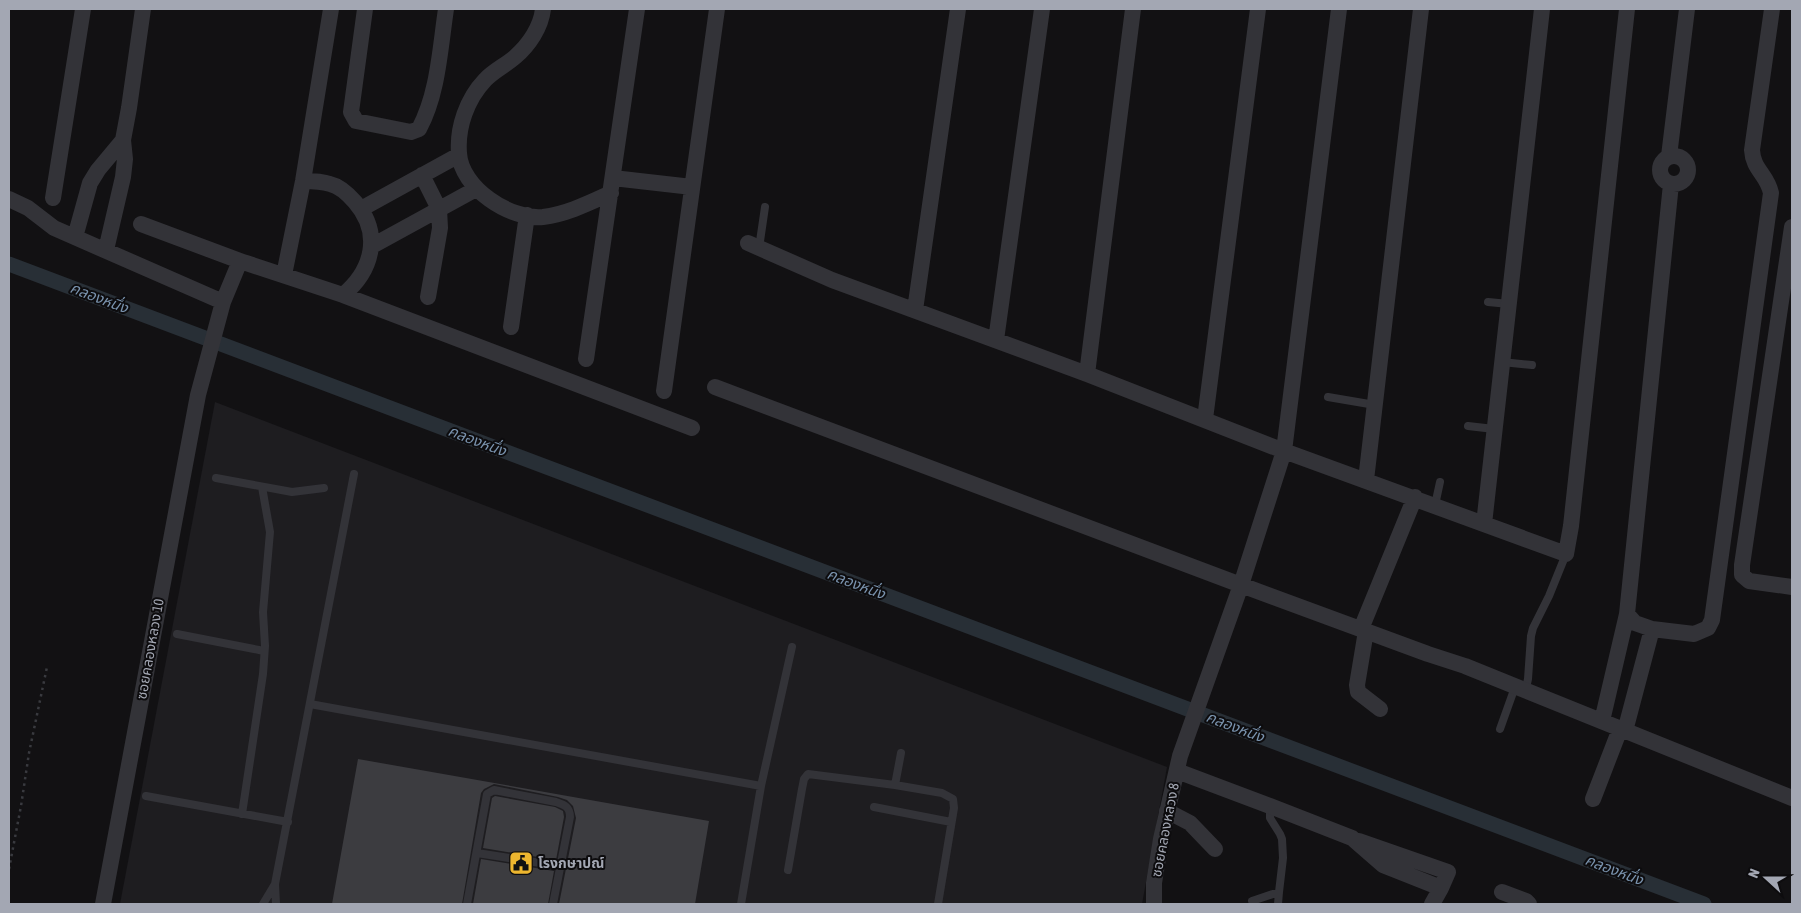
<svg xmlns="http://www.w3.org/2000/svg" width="1801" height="913" viewBox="0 0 1801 913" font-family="'Asap Condensed','Noto Sans Thai',sans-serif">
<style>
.built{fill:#1e1d20}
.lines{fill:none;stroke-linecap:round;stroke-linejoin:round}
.canal{stroke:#282f36;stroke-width:15}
.building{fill:#3c3c40}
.path{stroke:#393a3f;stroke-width:2.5;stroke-dasharray:2.5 4;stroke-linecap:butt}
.lane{stroke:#333338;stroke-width:8}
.street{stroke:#333338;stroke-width:16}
.labels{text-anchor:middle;stroke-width:4;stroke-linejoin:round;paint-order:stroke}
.street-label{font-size:14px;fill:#a3a7b3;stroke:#0d0c0e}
.poi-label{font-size:14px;font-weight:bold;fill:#a3a7b3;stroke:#0d0c0e;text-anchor:start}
.water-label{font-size:15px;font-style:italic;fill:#7a93ae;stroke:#0d0c0e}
</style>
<rect width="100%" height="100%" fill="#121113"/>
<!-- built -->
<path class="built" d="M215,402l952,365 -25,137h-1022z"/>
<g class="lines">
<!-- canal -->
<path class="canal" d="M9,264l1695,640"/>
</g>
<!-- building -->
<path class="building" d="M358,759l351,62 -14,83h-136l17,-86 -3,-12 -6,-6 -9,-3 -64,-13 -10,5 -3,4 -19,111h-130z
M495,796l60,11 8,4 1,6 -8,43 -73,-12 9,-50z
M481,859l73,12 -6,33h-75z"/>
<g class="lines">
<!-- path -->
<path class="path" d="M9,869l12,-63 8,-53 18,-86"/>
<!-- lane -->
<path class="lane" d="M759,248l6,-41
M1488,302l21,2
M1502,362l30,3
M1328,397l47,8
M1468,426l26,3
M216,478l76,14 32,-4
M1435,505l5,-23
M177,634l87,17
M1525,692l3,-13 3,-43 2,-8 16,-32 17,-42
M310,704l451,82
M1500,729l15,-42
M895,785l6,-32
M146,796l142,26
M874,807l77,15
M242,814l21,-140 2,-28 -2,-34 7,-80 -8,-45
M477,853l83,13
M788,870l14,-81 2,-10 4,-5 87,11 47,8 11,6 1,9 -16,96
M1252,901l27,-9 4,-34 -1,-19 -2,-5 -10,-16v-12
M263,904l12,-20
M276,904l-1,-20 79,-410
M467,904l20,-110 7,-4 62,12c9,3 14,5 14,15l-17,87
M741,904l20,-118 31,-139
M1278,904l1,-12"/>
<!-- street -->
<path class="street" d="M365,9l-14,103 5,9 55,11 8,-3c19,-35 21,-80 27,-120
M543,9c-2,18 -14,36 -28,48 -9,8 -22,14 -30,23 -18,19 -28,47 -26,73 2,35 51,67 84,64 24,-3 46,-14 68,-24
M1660 170a14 14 0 1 1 28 0a14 14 0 1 1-28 0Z
M1669,156l18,-147
M422,175l17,34 1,19 -12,69
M613,178l79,9
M303,181c10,0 18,0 27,3 9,2 18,10 25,18 27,31 18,68 -12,93
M1671,184l-44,430 8,9 17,6 42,5 14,-6 4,-8 59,-427c-4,-19 -18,-23 -19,-43l20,-141
M53,198l30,-189
M9,199l19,9 26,20 169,74
M361,209l98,-54
M141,224l99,37 103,34 349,133
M1792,227l-50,338v10l7,6 43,6
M75,237l15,-54 8,-13 25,-30
M748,243l84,37 255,94 197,77 282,103 5,-28 56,-517
M372,246l104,-57
M106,250l17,-73 2,-18 -2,-19 6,-32 14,-99
M284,275l19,-94 28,-172
M915,310l43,-301
M511,327l16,-112
M996,340l46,-331
M586,359l51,-350
M1087,374l46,-365
M715,387l526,198 187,69 37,12 327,132
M664,391l53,-382
M1205,419l53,-410
M1366,480l55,-471
M1484,524l58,-515
M1361,629l54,-132
M1366,631l-9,54 1,7 22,17
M1602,721l25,-107
M1625,731l27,-102
M1177,771l93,35 82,32 31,27 58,23 -9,16
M1593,799l27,-70
M1167,811l23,12 25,26
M1359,841l89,31 -7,16
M1502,892l24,9 3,3
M103,904l95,-509 25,-93 17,-41
M1154,904v-21l7,-44 19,-83 61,-171 43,-134 55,-442"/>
</g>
<!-- icons -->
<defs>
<g id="civic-square" transform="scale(1.25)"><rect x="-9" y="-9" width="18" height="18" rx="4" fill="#edb62f" stroke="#0d0c0e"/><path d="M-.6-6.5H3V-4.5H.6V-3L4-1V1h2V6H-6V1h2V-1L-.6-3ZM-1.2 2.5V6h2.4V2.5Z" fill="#111"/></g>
</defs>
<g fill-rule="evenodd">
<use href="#civic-square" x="521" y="863"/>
</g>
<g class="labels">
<!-- street labels -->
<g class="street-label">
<text transform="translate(150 649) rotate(-80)" y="5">ซอยคลองหลวง 10</text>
<text transform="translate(1165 830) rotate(-79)" y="5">ซอยคลองหลวง 8</text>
</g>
<!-- poi labels -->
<g class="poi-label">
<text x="538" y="868">โรงกษาปณ์</text>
</g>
<!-- water labels -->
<g class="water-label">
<text transform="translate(99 298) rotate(21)" y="5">คลองหนึ่ง</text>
<text transform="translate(477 441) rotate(21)" y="5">คลองหนึ่ง</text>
<text transform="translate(856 584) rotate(21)" y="5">คลองหนึ่ง</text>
<text transform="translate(1235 727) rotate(21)" y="5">คลองหนึ่ง</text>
<text transform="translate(1614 870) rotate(21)" y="5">คลองหนึ่ง</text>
</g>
</g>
<!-- border -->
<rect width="1801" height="913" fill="none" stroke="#a3a7b3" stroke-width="20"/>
<!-- north arrow -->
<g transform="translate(1766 878) rotate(291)" stroke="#0d0c0e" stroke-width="4" paint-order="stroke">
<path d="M0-4L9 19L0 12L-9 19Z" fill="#a3a7b3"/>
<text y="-8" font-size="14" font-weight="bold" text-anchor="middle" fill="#a3a7b3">N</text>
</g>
</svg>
